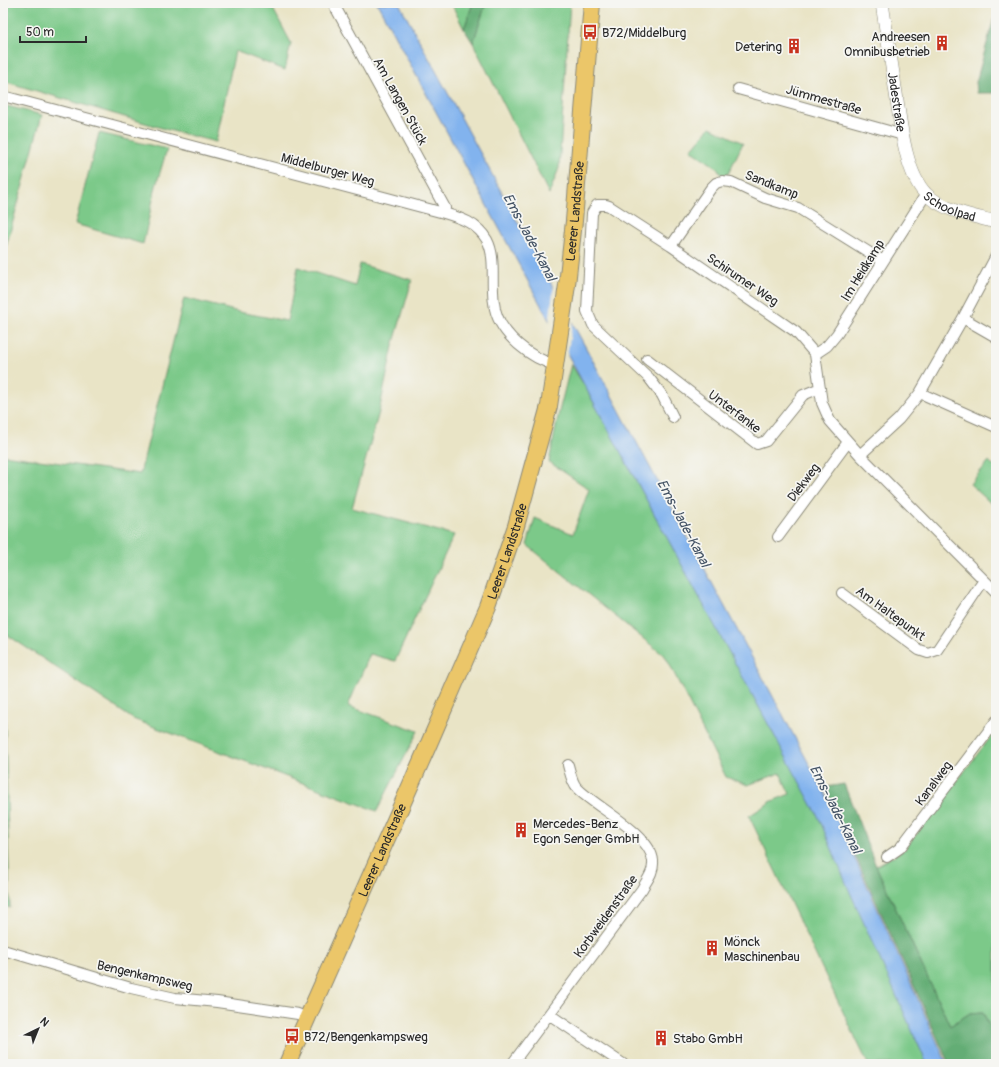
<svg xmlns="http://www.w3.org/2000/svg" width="999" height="1067" viewBox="0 0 999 1067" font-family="Pangolin,sans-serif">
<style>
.green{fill:#7bc989;stroke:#537a5a}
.forest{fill:#64ad75;stroke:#486c50}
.water{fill:#82b3ee;stroke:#566f8c}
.pier{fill:#e9e4c6}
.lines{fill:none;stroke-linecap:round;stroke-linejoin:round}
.minor-casing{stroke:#8a8878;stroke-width:12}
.tertiary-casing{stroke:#8a8878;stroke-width:14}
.primary-casing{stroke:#8a8878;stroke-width:18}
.minor{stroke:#fff;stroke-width:10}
.tertiary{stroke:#fff;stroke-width:13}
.primary{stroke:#ebc669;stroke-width:16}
.labels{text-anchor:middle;stroke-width:3.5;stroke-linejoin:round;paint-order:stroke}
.poi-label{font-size:13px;fill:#2b2b2b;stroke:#f6f6f2;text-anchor:start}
.street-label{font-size:13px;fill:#2b2b2b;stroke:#f6f6f2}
.water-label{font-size:14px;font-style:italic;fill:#455466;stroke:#f6f6f2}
</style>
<rect width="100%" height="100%" fill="#f6f6f2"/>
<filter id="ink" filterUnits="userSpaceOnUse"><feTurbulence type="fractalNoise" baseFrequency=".025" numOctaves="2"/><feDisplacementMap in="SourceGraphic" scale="8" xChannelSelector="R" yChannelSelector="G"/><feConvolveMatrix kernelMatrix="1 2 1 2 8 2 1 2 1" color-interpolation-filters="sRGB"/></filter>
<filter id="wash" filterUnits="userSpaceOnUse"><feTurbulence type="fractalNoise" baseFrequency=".012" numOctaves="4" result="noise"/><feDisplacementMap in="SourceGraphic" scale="16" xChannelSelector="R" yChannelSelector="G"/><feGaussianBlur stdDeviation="0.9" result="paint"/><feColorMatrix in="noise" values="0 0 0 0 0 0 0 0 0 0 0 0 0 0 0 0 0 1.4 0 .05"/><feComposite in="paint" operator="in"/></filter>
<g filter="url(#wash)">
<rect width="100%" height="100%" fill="#e9e4c6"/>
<!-- green -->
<path class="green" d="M3,3h267l21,40 -6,27 -50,-19 -19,91 -44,-11 -169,-50z
M451,3h22l-9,26z
M486,3h84l-11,165 -10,26 -76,-151z
M3,105l39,10 -39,143z
M710,127l33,16 -15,31 -6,2 -6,-9 -25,-17z
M99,133l68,16 -11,37 -13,58 -68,-20z
M360,264l52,16 -19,66 -14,66 -27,96 102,27 -59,126 -25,-7 -22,52 70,25 -41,80 -244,-92 -130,-87v-177l137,19 44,-176 55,14 48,9 11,-54 57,19z
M571,364l16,26 232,427 108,247h-59l-119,-248 23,-15 18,-7 -10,-21 -32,12 -22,-8 -60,-120 -139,-112 8,-27 38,16 16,-45 -40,-27 10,-50z
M989,461l7,7v40l-26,-24z
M3,654l7,254 -7,-3z
M996,730v311l-13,-29 -13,1 -20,13 -74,-160 29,-17z"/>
<!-- forest -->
<path class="forest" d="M473,3h13l-13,40 -9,-14z
M996,11v82h-19l-1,-11z
M844,784l32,82 74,160 20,-13 13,-1 13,29v23h-47l-117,-260 -6,-17z"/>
<!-- water -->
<path class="water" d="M377,3h22l200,369 231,431 117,261h-20l-78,-174 -31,-74z"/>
<!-- pier -->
<path class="pier" d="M554,285l19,33 -6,39 -18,-33z"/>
</g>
<g filter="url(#ink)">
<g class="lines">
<!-- minor casing -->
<g class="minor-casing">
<path id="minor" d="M333,3l112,205 -1,5
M738,89l165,46
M3,96l441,117c17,5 33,10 43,27 8,15 5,34 6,51 0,6 1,13 2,18 6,26 36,50 61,56
M671,246l40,-58 5,-5 6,-2 9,1 34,16 33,10 85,53
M963,318l33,19
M815,354l12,-8 10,-12 89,-140
M647,359l110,85 9,-3 37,-46 17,-7
M920,393l76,34
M673,417l-11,-22 -13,-17 -56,-53 -6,-14 5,-98 5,-8h9l3,1 62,40 125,86 19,22 7,49 8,18 30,34 136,137
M860,455l39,-36 21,-26 43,-75 33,-62
M778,537l70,-95
M842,593l77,57 9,3 9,-3 47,-70
M887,857l13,-9 96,-127
M3,950l128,38 44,10 42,4 81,12 9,4
M550,1015l73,49
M512,1064l130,-175c5,-9 12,-17 11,-28 -2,-27 -58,-54 -76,-73 -5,-5 -7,-16 -9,-23"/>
</g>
<!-- tertiary casing -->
<g class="tertiary-casing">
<g id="tertiary">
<path id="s1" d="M882,3c4,28 9,56 13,84 5,30 9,85 31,107 18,17 47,22 70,28"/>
</g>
</g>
<!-- primary casing -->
<g class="primary-casing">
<g id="primary">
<path id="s2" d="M287,1064l140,-316 61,-141 28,-81 33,-120 18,-121 7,-64 18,-218"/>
</g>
</g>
<!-- minor -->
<use href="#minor" class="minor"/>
<!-- tertiary -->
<use href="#tertiary" class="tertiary"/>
<!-- primary -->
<use href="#primary" class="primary"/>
</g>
</g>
<!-- icons -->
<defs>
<g id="bus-bare" transform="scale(1.2)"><path d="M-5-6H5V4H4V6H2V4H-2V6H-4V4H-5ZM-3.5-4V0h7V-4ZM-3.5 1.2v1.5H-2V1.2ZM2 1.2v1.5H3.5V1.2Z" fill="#c8321e" stroke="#f6f6f2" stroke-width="2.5" paint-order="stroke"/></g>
<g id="building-bare" transform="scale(1.2)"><path d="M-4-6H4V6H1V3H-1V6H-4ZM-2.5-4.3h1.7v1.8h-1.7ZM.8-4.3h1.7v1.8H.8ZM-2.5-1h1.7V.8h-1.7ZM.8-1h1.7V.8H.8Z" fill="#c8321e" stroke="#f6f6f2" stroke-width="2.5" paint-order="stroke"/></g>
</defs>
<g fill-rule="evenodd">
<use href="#bus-bare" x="590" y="32"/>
<use href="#building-bare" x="942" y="43"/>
<use href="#building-bare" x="794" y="46"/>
<use href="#building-bare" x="521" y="830"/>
<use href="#building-bare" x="712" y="948"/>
<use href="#bus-bare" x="292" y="1036"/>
<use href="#building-bare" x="661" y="1038"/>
</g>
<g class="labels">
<!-- poi labels -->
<g class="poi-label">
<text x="602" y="37">B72/Middelburg</text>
<text x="930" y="41" text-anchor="end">Andreesen<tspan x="930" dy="15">Omnibusbetrieb</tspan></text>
<text x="782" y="51" text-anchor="end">Detering</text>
<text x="533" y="828">Mercedes-Benz<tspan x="533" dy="15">Egon Senger GmbH</tspan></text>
<text x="724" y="946">Mönck<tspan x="724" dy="15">Maschinenbau</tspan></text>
<text x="304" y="1041">B72/Bengenkampsweg</text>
<text x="673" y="1043">Stabo GmbH</text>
</g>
<!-- street labels -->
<g class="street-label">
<text transform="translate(824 99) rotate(16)" y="5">Jümmestraße</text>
<text transform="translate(401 101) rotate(61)" y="5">Am Langen Stück</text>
<text dy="5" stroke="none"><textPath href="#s1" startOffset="100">Jadestraße</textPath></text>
<text transform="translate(328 169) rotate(15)" y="5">Middelburger Weg</text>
<text transform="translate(772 184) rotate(22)" y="5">Sandkamp</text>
<text dy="5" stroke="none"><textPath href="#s1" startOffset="225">Schoolpad</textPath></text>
<text dy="5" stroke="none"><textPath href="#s2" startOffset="906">Leerer Landstraße</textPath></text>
<text transform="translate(862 270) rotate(-58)" y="5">Im Heidkamp</text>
<text transform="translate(743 279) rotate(34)" y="5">Schirumer Weg</text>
<text transform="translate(735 411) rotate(37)" y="5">Unterfanke</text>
<text transform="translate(803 482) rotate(-53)" y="5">Diekweg</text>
<text dy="5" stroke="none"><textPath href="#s2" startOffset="558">Leerer Landstraße</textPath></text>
<text transform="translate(891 613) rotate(36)" y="5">Am Haltepunkt</text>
<text transform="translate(933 783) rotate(-53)" y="5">Kanalweg</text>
<text dy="5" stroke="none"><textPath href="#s2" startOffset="234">Leerer Landstraße</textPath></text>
<text transform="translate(605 916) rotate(-54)" y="5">Korbweidenstraße</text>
<text transform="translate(145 975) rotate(13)" y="5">Bengenkampsweg</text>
</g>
<!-- water labels -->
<g class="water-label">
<text transform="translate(530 237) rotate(62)" y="5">Ems-Jade-Kanal</text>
<text transform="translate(684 523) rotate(62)" y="5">Ems-Jade-Kanal</text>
<text transform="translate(836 809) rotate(63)" y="5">Ems-Jade-Kanal</text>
</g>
</g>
<!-- margin -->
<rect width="999" height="1067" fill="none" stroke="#f6f6f2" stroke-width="16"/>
<!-- north arrow -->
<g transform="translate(38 1029) rotate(43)" stroke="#f6f6f2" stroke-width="3" paint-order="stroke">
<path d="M0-3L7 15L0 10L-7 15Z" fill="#2b2b2b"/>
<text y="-6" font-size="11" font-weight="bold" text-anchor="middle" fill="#2b2b2b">N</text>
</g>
<!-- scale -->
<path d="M20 36v6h66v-6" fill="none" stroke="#2b2b2b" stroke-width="2"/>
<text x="26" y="36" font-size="12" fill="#2b2b2b" stroke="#f6f6f2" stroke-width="3" paint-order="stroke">50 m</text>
</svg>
